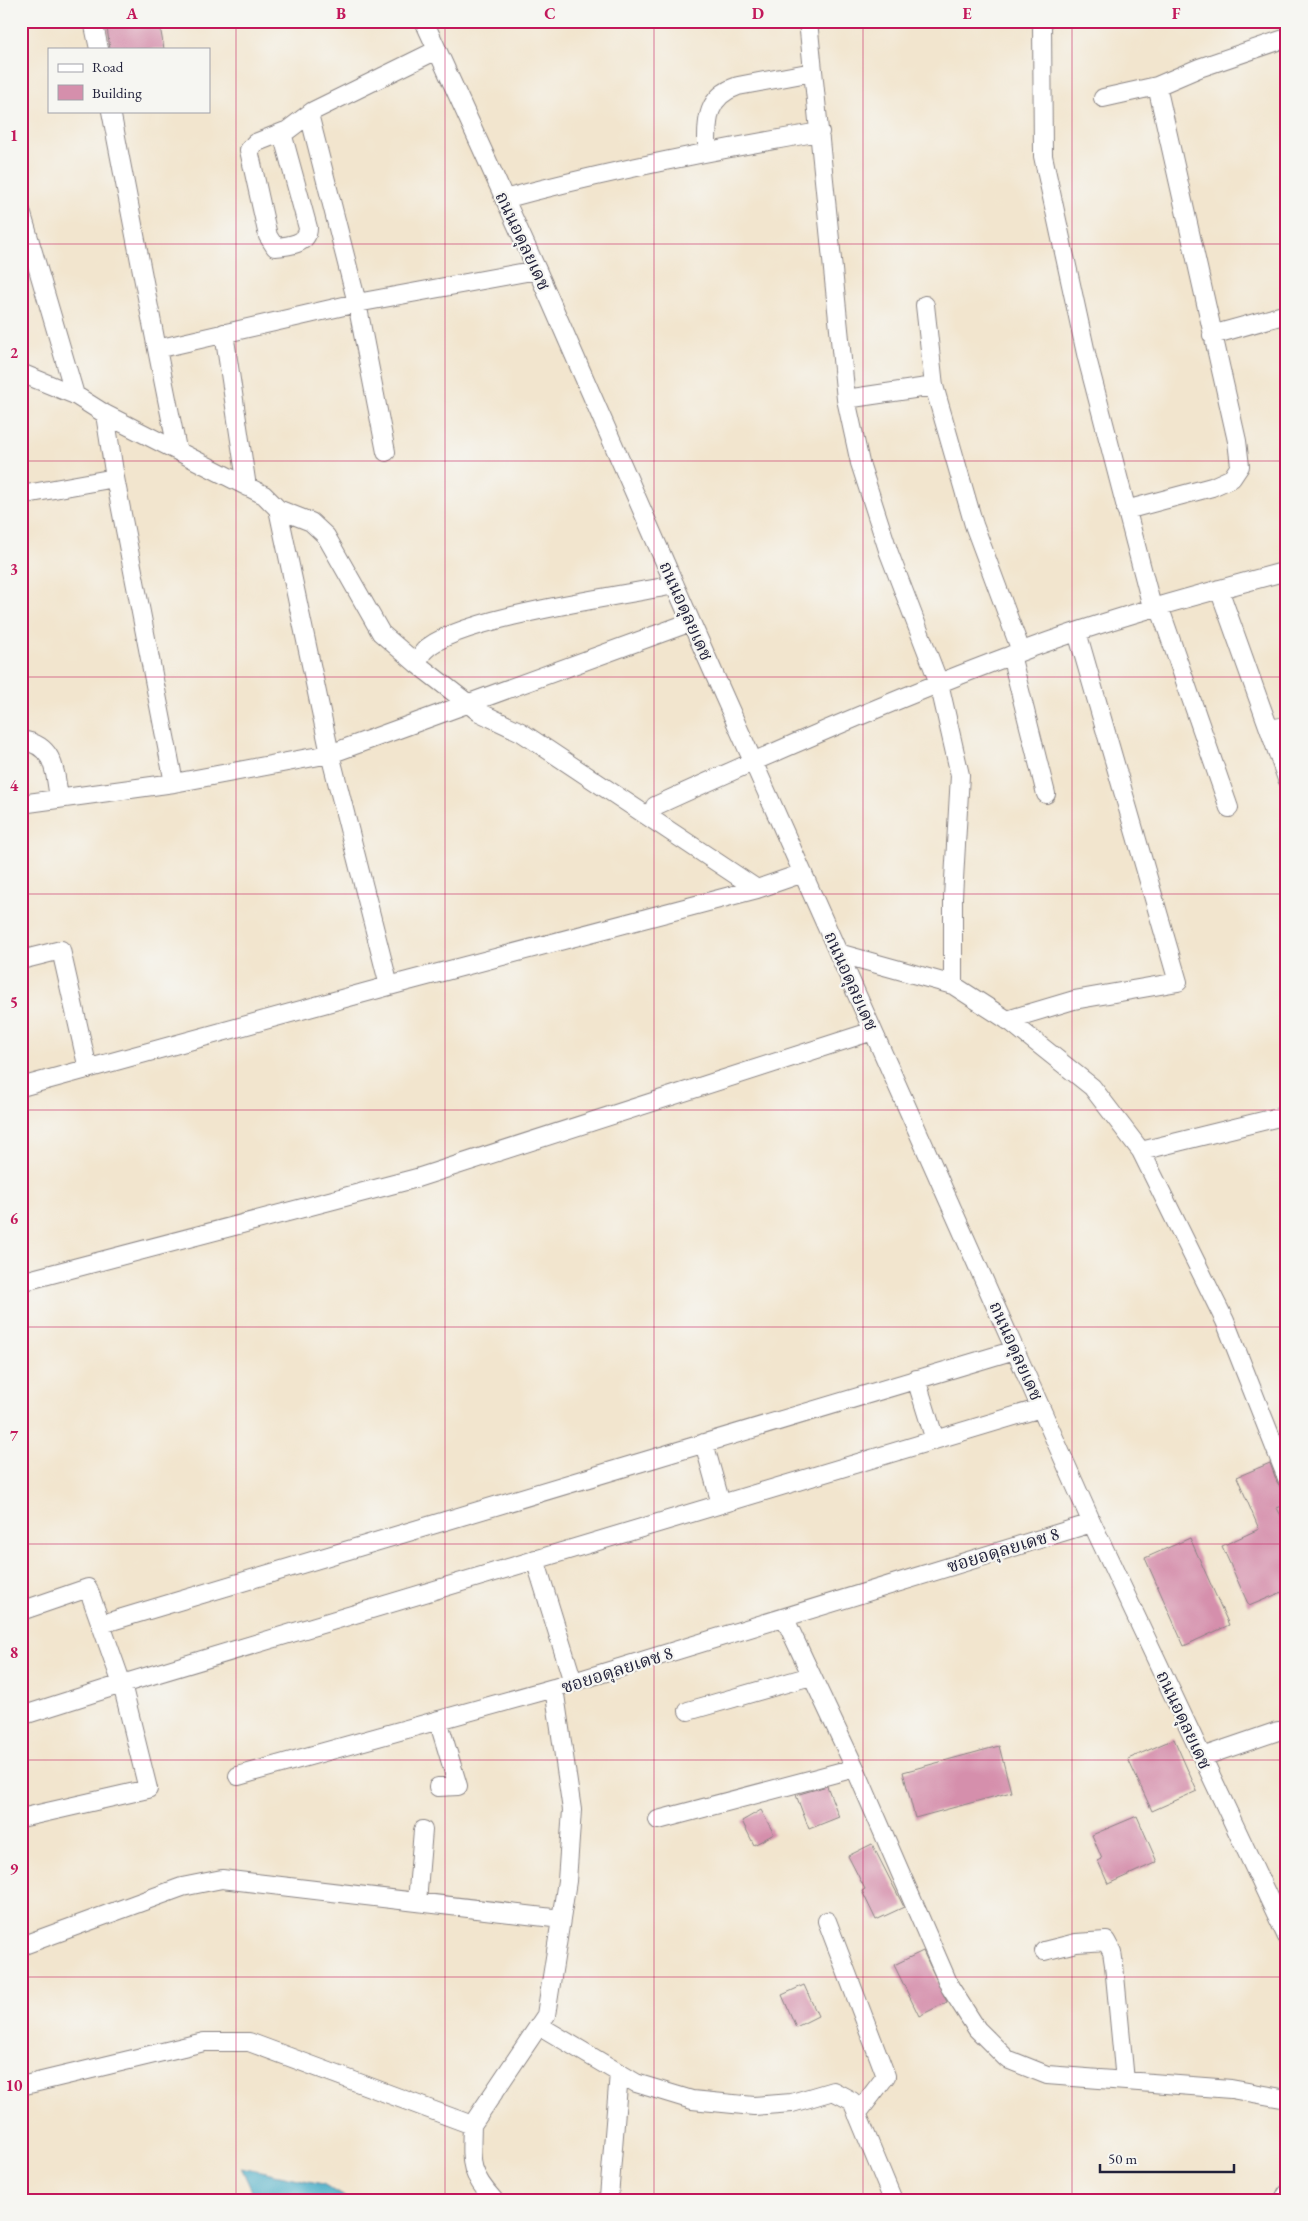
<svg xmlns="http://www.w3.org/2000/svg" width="1308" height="2221" viewBox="0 0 1308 2221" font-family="'EB Garamond','Noto Serif Thai',serif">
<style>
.water{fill:#45abc5;stroke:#346680}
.building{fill:#d58fac}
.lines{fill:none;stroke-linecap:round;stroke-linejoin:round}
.minor-casing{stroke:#8a8484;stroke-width:20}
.minor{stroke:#fff;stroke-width:18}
.grid{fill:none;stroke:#c2185b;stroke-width:1;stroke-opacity:0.55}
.labels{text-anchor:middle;stroke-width:4.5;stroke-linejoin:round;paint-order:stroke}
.street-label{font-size:18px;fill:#22223b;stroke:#f6f6f2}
.neatline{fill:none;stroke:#c2185b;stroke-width:2}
.grid-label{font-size:16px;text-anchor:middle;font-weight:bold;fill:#c2185b}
</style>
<rect width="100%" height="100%" fill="#f6f6f2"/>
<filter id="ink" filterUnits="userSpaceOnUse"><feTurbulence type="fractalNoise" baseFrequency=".02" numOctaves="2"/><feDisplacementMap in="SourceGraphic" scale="10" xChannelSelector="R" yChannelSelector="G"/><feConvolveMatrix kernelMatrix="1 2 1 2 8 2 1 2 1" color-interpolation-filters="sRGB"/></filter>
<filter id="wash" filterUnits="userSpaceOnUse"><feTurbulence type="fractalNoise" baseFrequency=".0096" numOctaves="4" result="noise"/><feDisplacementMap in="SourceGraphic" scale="20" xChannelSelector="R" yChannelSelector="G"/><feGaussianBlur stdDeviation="1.12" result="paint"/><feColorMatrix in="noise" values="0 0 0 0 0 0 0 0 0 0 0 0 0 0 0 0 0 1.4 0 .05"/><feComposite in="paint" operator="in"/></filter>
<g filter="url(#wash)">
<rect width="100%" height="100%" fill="#f2e5ce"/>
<!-- water -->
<path class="water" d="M241,2167l82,17 27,16h-94z"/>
<g id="blocks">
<!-- building -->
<path class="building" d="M106,21h53l5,28h-54z
M1270,1463l7,19 10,15v7l-10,4 10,19v63l-38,16 -27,-60 37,-17 -22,-52z
M1190,1538l39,87 -45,21 -39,-88z
M1174,1739l23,52 -45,20 -24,-52z
M999,1746l12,46 -96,26 -12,-46z
M827,1786l12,31 -30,12 -13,-34z
M761,1810l13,24 -20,11 -12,-24z
M1137,1816l20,46 -49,22 -10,-23 4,-2 -10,-24z
M872,1844l32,63 -28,13 -14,-29 3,-2 -17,-33z
M923,1951l24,51 -28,14 -25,-51z
M804,1985l14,31 -22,11 -14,-32z"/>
</g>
</g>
<g filter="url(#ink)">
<use href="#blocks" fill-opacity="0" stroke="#8a8484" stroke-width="1"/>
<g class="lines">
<!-- minor casing -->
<g class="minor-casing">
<path id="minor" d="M93,21l6,28
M424,21l113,249 154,352 401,901 195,414
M808,21l38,378 14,64 29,90 50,130 21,92 -7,122v88
M1042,21l1,135 44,202 65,249
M1103,98l54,-12 42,-18 88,-30
M111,111l46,238
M309,114l48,189 29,149
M282,133l26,95c0,16 -19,18 -33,19l-7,-11 -19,-86 6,-7 33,-13 25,-19 124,-61
M707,151c0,-29 -2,-54 31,-65l75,-14
M504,199c105,-28 209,-49 316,-67
M21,211l54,184
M925,305l9,81
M224,333l23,154
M1212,335l75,-21
M21,373l54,22 30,19 159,81 14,14 52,245 59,232
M846,399l88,-13 40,139 47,126
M105,414l10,64 59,305
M177,449l-20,-100 200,-46 180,-33
M21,495l94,-17
M278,509l33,13 15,14 55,97 36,31 62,48 42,20 236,157
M1126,510l86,-23 20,-9 8,-12 -3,-25 -80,-355
M1219,589l68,190
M1159,606l70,202
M1011,655l35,139
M417,664c2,-4 4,-10 7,-13 30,-33 201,-56 251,-66
M1269,729l18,-3
M21,740c34,5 34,31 38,59
M21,804l153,-21 156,-29 361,-132
M655,806c120,-55 241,-108 365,-154 87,-33 177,-57 267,-81
M838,953l115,32 59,38 80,64 49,64 84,170 62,157
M21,960l40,-10 27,119
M1007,1020l67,-20 104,-18 -101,-350
M21,1087l368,-101 368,-97 46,-16
M1141,1151l146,-36
M21,1282l396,-104 456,-147
M916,1379l19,61
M704,1443l17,61
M535,1559l38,123
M21,1611l67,-23 34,96 26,105 -127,29
M785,1619l70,149 95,219 27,42 30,30 40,16 184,14 56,10
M102,1624l913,-274
M688,1711l123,-35
M21,1716l101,-32 919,-276
M438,1720l20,66 -20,1
M1202,1757l76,-26h9
M238,1776l316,-88
M658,1820l197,-52
M417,1902l6,-72
M827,1921l59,155 -29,38
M21,1946l161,-59 40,-8 339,40
M1044,1951l32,-8 30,-2 6,11 2,13 11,116
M540,2026l96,57 56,17 62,6 38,-3 41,-12 19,10 41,99
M21,2086l183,-44h45l223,83
M472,2125l74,-110 21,-134 5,-71 -18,-122 538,-165
M472,2125c-1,36 -4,47 22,75
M609,2197l10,-124
M1284,2200l3,-6"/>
</g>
<!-- minor -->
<use href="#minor" class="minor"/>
</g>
</g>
<!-- grid -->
<path class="grid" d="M236,21v2179M445,21v2179M654,21v2179M863,21v2179M1072,21v2179M21,244h1266M21,461h1266M21,677h1266M21,894h1266M21,1110h1266M21,1327h1266M21,1544h1266M21,1760h1266M21,1977h1266"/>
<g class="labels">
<!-- street labels -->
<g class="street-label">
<text transform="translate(523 241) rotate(65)" y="6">ถนนอดุลยเดช</text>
<text transform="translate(686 611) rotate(66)" y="6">ถนนอดุลยเดช</text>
<text transform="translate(851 981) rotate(66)" y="6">ถนนอดุลยเดช</text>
<text transform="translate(1016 1351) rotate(66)" y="6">ถนนอดุลยเดช</text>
<text transform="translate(1003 1550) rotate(-17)" y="6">ซอยอดุลยเดช 8</text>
<text transform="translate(617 1670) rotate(-18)" y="6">ซอยอดุลยเดช 8</text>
<text transform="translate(1184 1720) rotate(65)" y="6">ถนนอดุลยเดช</text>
</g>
</g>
<!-- margin -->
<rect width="1308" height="2221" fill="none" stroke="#f6f6f2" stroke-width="55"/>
<!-- legend -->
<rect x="48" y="48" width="162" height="65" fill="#f6f6f2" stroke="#a1a1a9"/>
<rect x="58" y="64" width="25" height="8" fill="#ffffff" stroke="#a1a1a9"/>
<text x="92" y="72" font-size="15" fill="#22223b">Road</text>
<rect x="58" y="85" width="25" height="15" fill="#d58fac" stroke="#a1a1a9"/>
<text x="92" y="98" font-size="15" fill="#22223b">Building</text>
<!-- scale -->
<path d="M1100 2164v8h134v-8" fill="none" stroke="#22223b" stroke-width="2.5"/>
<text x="1108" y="2164" font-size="15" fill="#22223b" stroke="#f6f6f2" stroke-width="4" paint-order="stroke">50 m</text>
<rect x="28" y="28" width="1252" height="2166" class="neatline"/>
<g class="grid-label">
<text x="132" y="19">A</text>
<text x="341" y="19">B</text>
<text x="550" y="19">C</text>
<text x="758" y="19">D</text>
<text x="967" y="19">E</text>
<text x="1176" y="19">F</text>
<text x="14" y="141">1</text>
<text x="14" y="358">2</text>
<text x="14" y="575">3</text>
<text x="14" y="791">4</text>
<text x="14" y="1008">5</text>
<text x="14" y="1224">6</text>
<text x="14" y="1441">7</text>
<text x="14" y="1658">8</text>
<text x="14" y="1874">9</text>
<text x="14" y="2091">10</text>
</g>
</svg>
